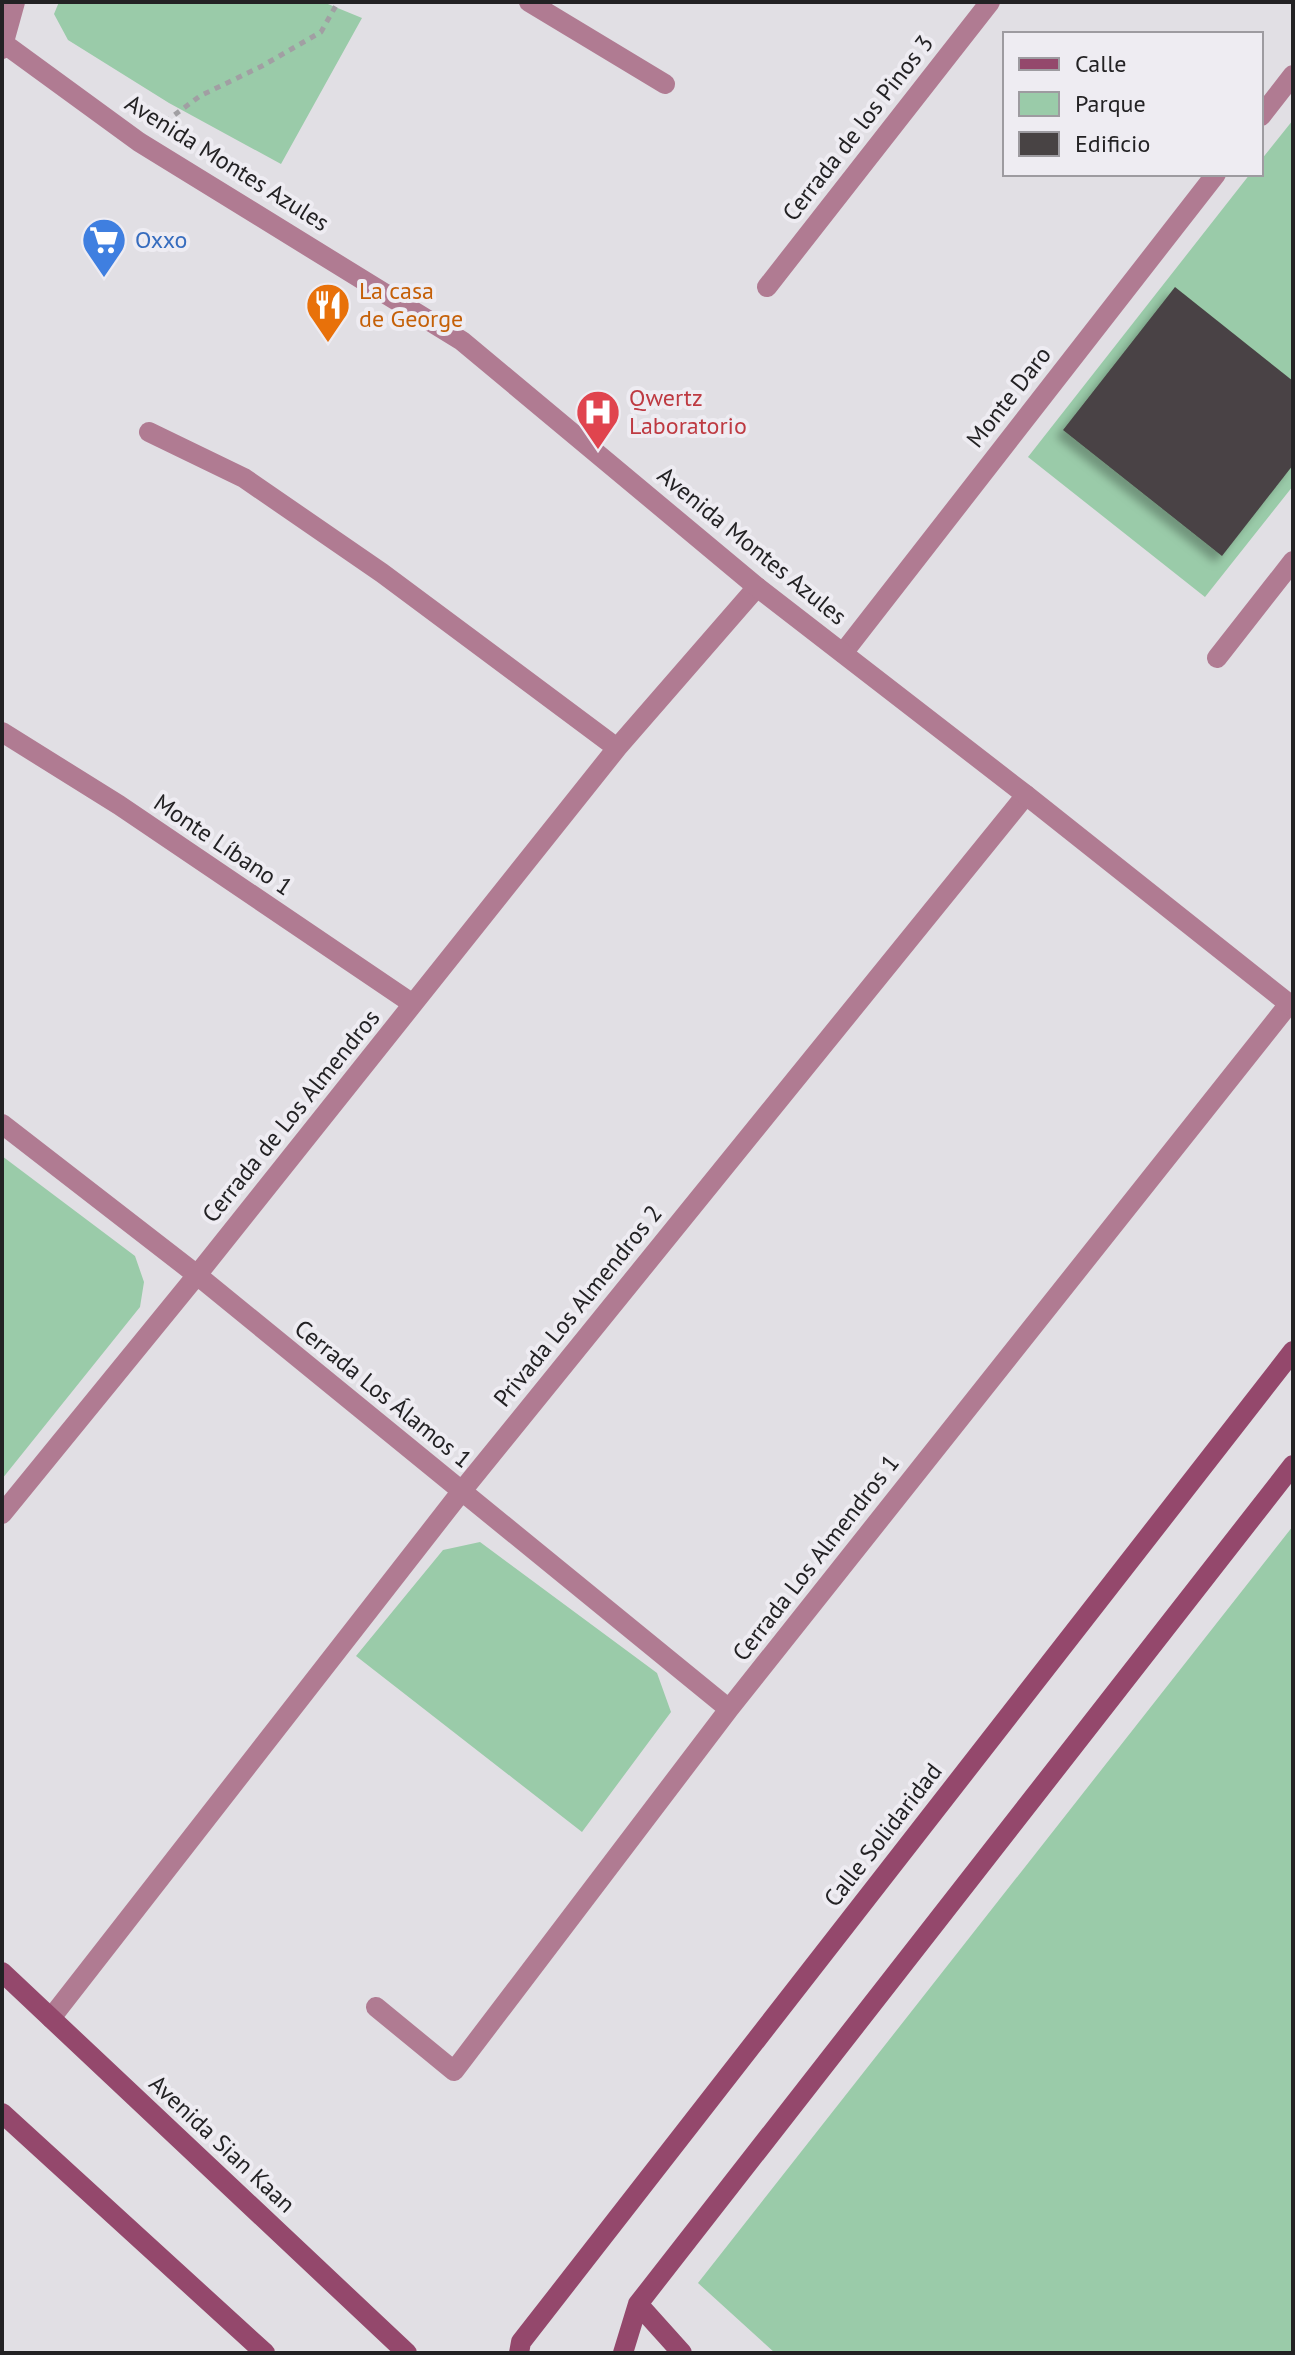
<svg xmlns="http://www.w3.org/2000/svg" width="1295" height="2355" viewBox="0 0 1295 2355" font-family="'PT Sans',sans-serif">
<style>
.green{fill:#9acba9}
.building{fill:#484344;filter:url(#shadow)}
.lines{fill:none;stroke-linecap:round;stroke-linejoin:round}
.path{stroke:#a19fa3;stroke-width:5;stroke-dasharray:6 6;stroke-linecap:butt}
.minor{stroke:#b07b92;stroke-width:20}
.tertiary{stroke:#b07b92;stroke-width:20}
.secondary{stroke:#94486c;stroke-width:20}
.labels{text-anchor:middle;stroke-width:8;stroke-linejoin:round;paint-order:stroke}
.street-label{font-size:24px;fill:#232224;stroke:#eeecf2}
.shop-label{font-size:24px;fill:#366cbe;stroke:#eeecf2;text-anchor:start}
.food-label{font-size:24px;fill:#c56008;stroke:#eeecf2;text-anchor:start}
.health-label{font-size:24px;fill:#be3a42;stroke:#eeecf2;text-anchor:start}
</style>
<defs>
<filter id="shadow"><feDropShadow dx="-7" dy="7" stdDeviation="4" flood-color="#0004"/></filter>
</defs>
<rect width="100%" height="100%" fill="#e1dfe4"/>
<!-- green -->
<path class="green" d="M59,2h264l39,16 -81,146 -112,-61 -101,-63 -14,-26z
M1293,120v366l-88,111 -177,-140 222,-283h11v-14z
M2,1156l133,100 9,26 -4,25 -138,172z
M1293,1526v827h-518l-77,-70z
M480,1542l177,131 14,39 -89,120 -226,-176 87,-106z"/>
<!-- building -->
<path class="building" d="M1175,287l118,94v84l-71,91 -159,-126z"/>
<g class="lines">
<!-- path -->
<path class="path" d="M165,122l35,-26 62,-30 59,-34 17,-30"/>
<!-- minor -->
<path class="minor" d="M529,2l136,82
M1261,116l32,-41
M767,287l223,-285
M149,432l95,46 138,95 235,175
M843,653l373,-479
M1217,658l76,-97
M2,732l117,73 294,199
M2,1124l195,151 532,434
M2,1514l195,-239 420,-527 140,-161
M376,2007l78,64 275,-362 560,-705
M51,2018l410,-526 565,-697"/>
<!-- tertiary -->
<path class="tertiary" d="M2,42l137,100 323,199 295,246 269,208 267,212
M2,49l13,-47"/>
<!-- secondary -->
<path class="secondary" d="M2,1972l405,381
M2,2113l263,240
M638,2304l44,49
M519,2353l2,-11 772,-991
M623,2353l15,-49 655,-839"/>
</g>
<!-- icons -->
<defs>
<g id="supermarket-pin" transform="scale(2.3)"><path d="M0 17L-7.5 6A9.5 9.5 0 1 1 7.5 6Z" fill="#3f7fe0" stroke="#eeecf2"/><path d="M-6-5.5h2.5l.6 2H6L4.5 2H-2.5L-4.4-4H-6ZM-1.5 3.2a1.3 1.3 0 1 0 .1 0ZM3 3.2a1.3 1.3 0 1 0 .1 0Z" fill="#fff"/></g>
<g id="restaurant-pin" transform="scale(2.3)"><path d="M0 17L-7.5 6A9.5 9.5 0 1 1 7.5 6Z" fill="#e8710a" stroke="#eeecf2"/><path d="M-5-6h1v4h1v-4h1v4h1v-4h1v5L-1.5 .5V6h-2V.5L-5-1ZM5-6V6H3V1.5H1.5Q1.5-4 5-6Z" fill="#fff"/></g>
<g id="hospital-pin" transform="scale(2.3)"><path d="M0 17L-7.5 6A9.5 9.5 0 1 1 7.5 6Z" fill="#e0444e" stroke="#eeecf2"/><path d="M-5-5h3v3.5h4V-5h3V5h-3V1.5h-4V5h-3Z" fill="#fff"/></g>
</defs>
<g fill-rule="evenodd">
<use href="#supermarket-pin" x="104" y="240"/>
<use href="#restaurant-pin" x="328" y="305"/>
<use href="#hospital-pin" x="598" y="412"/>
</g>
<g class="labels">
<!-- street labels -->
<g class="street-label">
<text transform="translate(858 128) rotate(-52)" y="8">Cerrada de los Pinos 3</text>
<text transform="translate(227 163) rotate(32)" y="8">Avenida Montes Azules</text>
<text transform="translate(1009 397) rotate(-52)" y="8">Monte Daro</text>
<text transform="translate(752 546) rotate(39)" y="8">Avenida Montes Azules</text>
<text transform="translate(223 845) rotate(34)" y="8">Monte Líbano 1</text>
<text transform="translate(291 1116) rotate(-51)" y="8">Cerrada de Los Almendros</text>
<text transform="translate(578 1306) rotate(-51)" y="8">Privada Los Almendros 2</text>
<text transform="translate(383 1394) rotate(39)" y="8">Cerrada Los Álamos 1</text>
<text transform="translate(816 1558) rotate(-52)" y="8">Cerrada Los Almendros 1</text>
<text transform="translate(883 1835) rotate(-52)" y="8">Calle Solidaridad</text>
<text transform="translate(222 2144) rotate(43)" y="8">Avenida Sian Kaan</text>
</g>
<!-- shop labels -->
<g class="shop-label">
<text x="135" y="248">Oxxo</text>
</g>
<!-- food labels -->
<g class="food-label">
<text x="359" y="299">La casa<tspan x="359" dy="28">de George</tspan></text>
</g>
<!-- health labels -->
<g class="health-label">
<text x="629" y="406">Qwertz<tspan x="629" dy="28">Laboratorio</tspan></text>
</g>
</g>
<!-- border -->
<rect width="1295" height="2355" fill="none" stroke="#232224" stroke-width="8"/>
<!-- legend -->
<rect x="1003" y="32" width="260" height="144" fill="#eeecf2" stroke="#9d9ba0" stroke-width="2"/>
<rect x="1019" y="58" width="40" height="12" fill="#94486c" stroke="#9d9ba0" stroke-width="2"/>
<text x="1075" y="72" font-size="24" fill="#232224">Calle</text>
<rect x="1019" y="92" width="40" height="24" fill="#9acba9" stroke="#9d9ba0" stroke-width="2"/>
<text x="1075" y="112" font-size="24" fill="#232224">Parque</text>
<rect x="1019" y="132" width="40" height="24" fill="#484344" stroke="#9d9ba0" stroke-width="2"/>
<text x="1075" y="152" font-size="24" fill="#232224">Edificio</text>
</svg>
